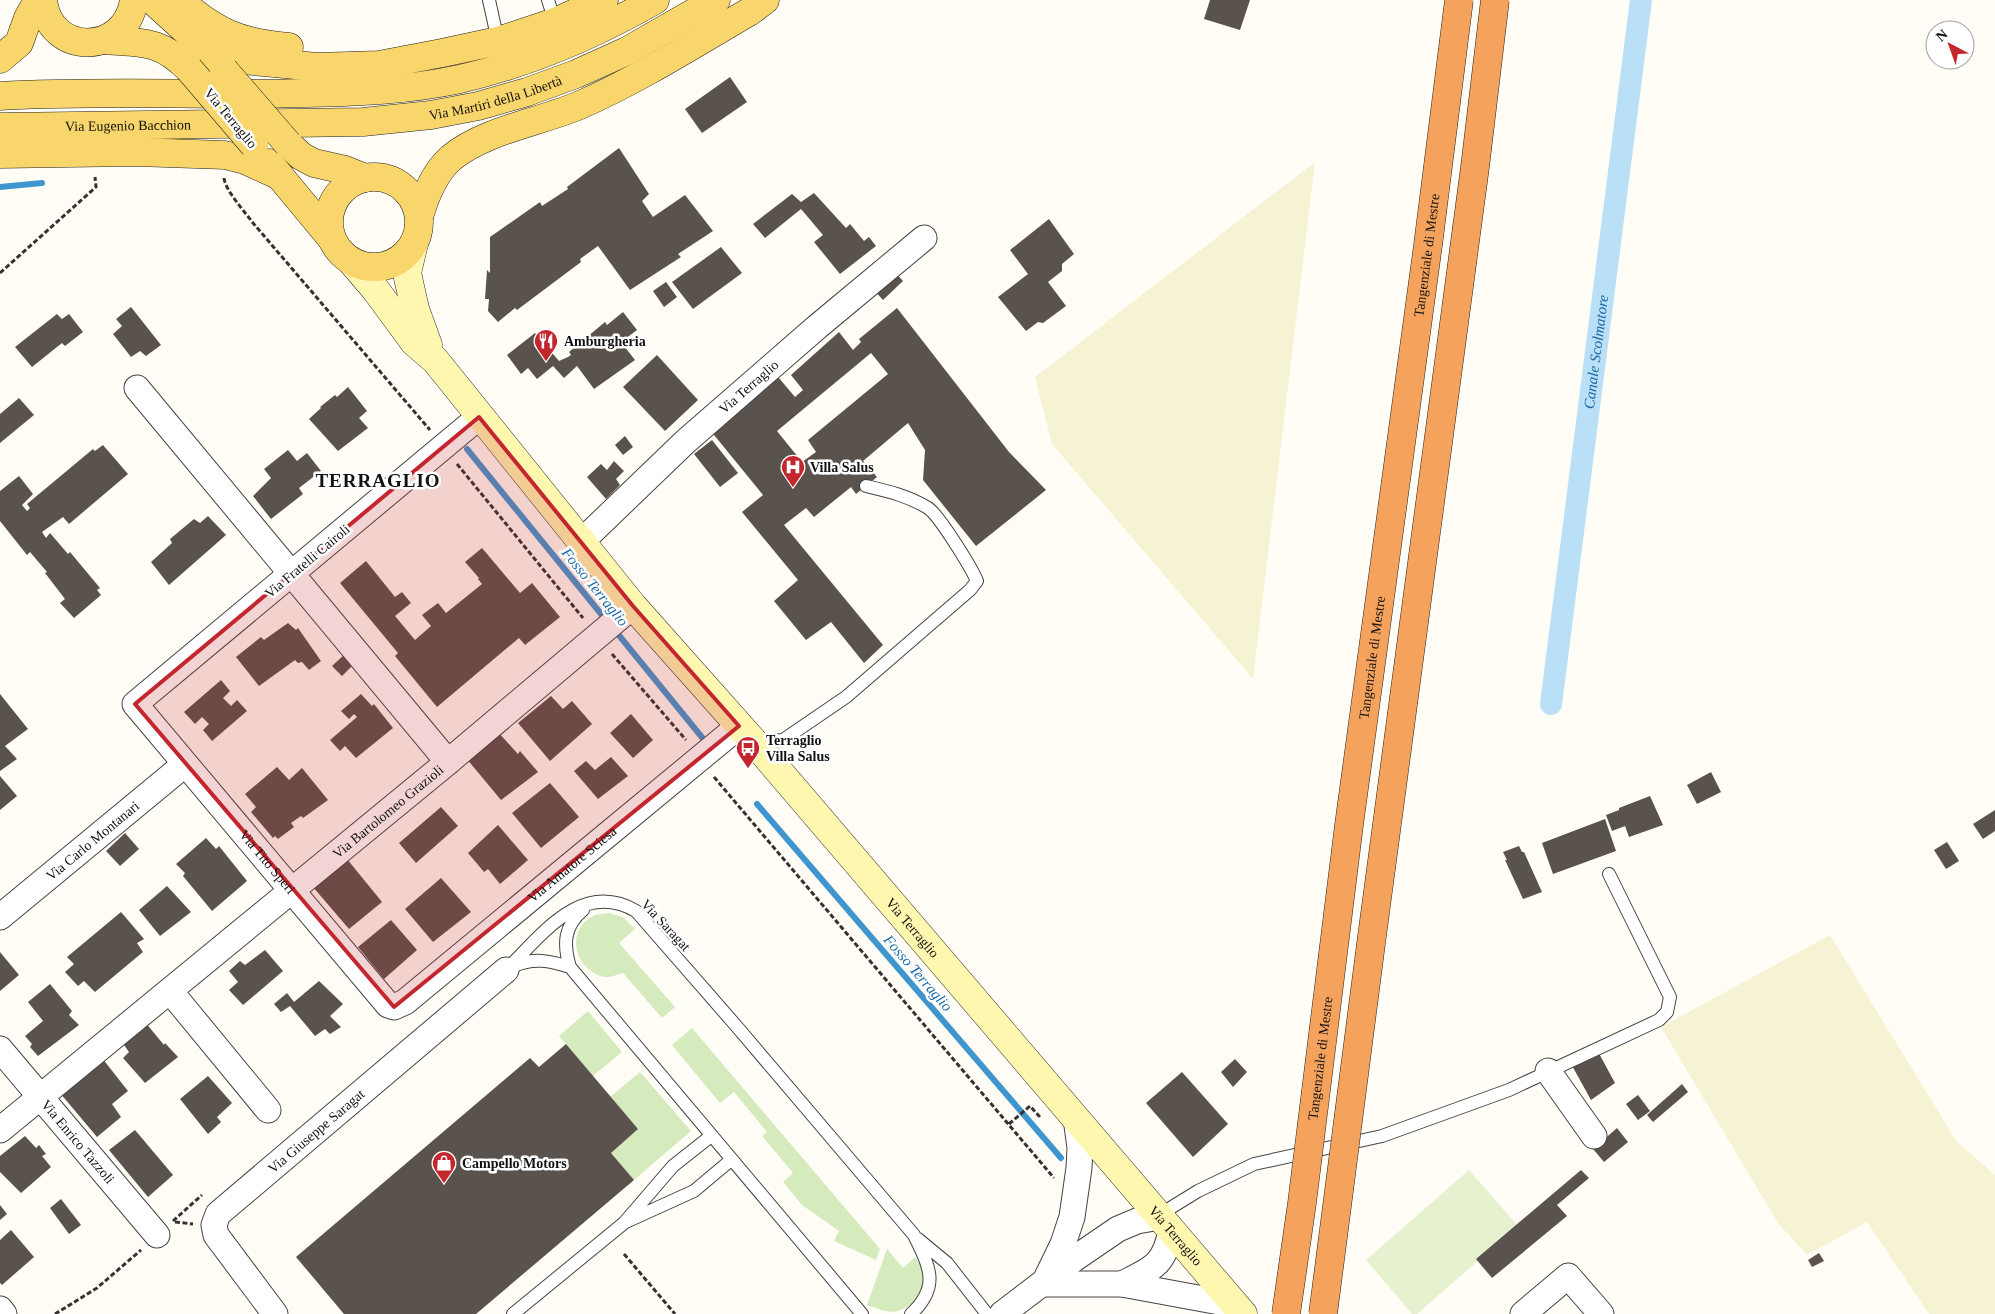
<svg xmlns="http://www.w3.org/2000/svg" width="1995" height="1314" viewBox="0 0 1995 1314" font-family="'Times New Roman',serif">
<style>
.farmland{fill:#f6f3d4}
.green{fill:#d5ebbd}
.pitch{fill:#e6f2cf}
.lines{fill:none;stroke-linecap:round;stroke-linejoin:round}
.stream{stroke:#3f96cf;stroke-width:6}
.canal{stroke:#b9e0f7;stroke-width:22}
.building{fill:#5a524d;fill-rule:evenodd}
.lane-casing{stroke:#444;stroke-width:14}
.street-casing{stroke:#444;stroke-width:27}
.secondary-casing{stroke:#333;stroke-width:29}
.primary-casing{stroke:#222;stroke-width:29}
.path{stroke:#333;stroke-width:3;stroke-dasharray:5 2.5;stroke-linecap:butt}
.lane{stroke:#fff;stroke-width:12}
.street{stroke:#fff;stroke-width:25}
.secondary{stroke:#fff6b0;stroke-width:28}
.primary{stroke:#f9d66b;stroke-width:28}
.primary-bridge-casing{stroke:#222;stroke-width:29;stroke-linecap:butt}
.highway-bridge-casing{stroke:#222;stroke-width:29;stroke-linecap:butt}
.primary-bridge{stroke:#f9d66b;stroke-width:28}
.highway-bridge{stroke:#f5a25d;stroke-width:28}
.marked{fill:#c4262e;fill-opacity:0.2;stroke:#c4262e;stroke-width:4;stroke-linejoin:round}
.labels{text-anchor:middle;stroke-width:5;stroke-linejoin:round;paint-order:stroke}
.street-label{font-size:14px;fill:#111;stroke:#fff}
.poi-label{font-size:14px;font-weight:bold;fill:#111;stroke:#fff;text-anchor:start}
.water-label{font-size:15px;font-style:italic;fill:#1768a6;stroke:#fff}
.district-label{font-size:19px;font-weight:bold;letter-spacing:1px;fill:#111;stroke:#fff}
</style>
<rect width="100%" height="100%" fill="#fffdf5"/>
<!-- farmland -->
<path class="farmland" d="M1315,162l-62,517 -201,-235 -17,-67z
M1830,935l127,207 38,33v139h-66l-62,-92 -60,33 -29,-32 -117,-196z"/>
<!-- green -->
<path class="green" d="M609,913l14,4 12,12 -16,14 56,64 -13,11 -39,-45c-5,1 -13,5 -18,4 -30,-6 -41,-46 -12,-61 4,-2 11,-2 16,-3z
M588,1011l34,41 -29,24 -34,-40z
M692,1028l188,221 -4,11 -42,-19 5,-10 -37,-26 -19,-23 10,-9 -31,-37 5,-4 -33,-40 -14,11 -48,-58z
M640,1072l51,59 -57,49 -23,-27 27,-24 -28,-32z
M887,1249l16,19 12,-11c3,4 7,10 8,14 4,16 -9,36 -25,40 -10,3 -21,-3 -31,-6z"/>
<!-- pitch -->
<path class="pitch" d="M1469,1170l49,56 -101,88h-5l-46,-54z"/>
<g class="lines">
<!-- stream -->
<path class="stream" d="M0,187l42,-4
M467,449l139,171
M613,628l92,113
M757,804l304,354"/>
<!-- canal -->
<path class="canal" id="s1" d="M1551,704l90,-704"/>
</g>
<!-- building -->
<path class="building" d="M1210,0h40l-10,30 -36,-11z
M730,77l17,25 -45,31 -17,-24z
M619,148l30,46 -7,7 11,16 32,-22 28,36 -35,23 3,3 -51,33 -32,-44 -18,13 1,3 -64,48 -2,-2 -17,14 -10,-11 1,-12h-4l2,-29 3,3v-36l50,-35 2,4 26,-17 -1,-2z
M814,193l32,35 4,-4 14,17 5,-4 7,9 -36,28 -26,-32 9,-7 -22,-26 -36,29 -12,-14 39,-30 9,8z
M1049,219l25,35 -12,10v7l-14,11 18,24 -23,17 -5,-1 -12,9 -28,-34 30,-23 -18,-24z
M721,247l21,26 -49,36 -21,-27z
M893,270l10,11 -20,19 -11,-12z
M666,282l11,15 -13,10 -11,-16z
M131,307l30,38 -15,11 -6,-5 -9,6 -18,-23 9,-8 -6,-7z
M897,308l112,144 37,38 -70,56 -53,-66 2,-30 -17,-27 -45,38 14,16 -21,17 -5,-7 -37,30 -8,-9 -22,17 99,120 -19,18 -33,-41 -25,18 -32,-39 24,-21 -56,-68 21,-17 -53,-65 63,-59 22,26 8,-7 -12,-15 48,-43 14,18 8,-8 -2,-3zM871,353l17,21 -80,66 8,12 -14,10 -25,-31z
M623,312l14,18 -16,12 14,18 -41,29 -17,-23 -13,12 -11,-12 -16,13 -9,-11 -7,6 -14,-19 28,-22 24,28 9,-4 3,-2 -2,-3 36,-30 2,3z
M57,314l5,5 7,-5 14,18 -18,14 -3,-3 -30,24 -17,-20z
M657,355l41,45 -33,31 -42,-44z
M348,387l19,24 -8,7 9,10 -30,23 -29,-32 12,-11 -1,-1 15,-12 2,2z
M19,398l15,17 -34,28v-29z
M625,436l8,11 -10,8 -8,-10z
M712,440l26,33 -18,14 -26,-33z
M103,445l25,29 -59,50 -6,-7 -21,15 4,6 4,-5 18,21 2,-2 30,36 -3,2 4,5 -27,23 -14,-15 5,-4 -20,-26 2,-1 -17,-20 -3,3 -27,-34v-30l19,-15 14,18 -11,11 5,6 3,-3 -3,-4 66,-55 2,2z
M288,450l9,11 10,-8 14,18 -22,17 4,6 -32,25 -18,-23 18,-18 -7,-9z
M614,461l10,10 -8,8 4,6 -14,14 -19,-22 14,-13 6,6z
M208,516l18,19 -57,50 -18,-23 21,-19 -2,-4 24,-20 6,4z
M482,548l38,45 12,-10 28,34 -35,28 -6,-7 -82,69 -42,-51 3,-3 -58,-70 26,-22 29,36 7,-5 9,11 -16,13 20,24 16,-14 -9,-11 16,-12 8,10 36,-29 -4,-5 1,-1 -14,-16z
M288,623l8,7 2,-2 23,33 -12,9 -7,-8 -4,1 -3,-3 -36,26 -23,-29 25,-20 3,3z
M345,654l9,10 -12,12 -10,-10z
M221,680l9,11 -7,7 8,8 6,-6 10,11 -35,30 -9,-11 6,-6 -7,-7 -7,7 -11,-12z
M0,694l28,35 -23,17 12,13 -17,12z
M361,694l11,12 2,-2 19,24 -37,30 -11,-12 -5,5 -10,-11 27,-23 -3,-3 -5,5 -8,-8z
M551,696l12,13 9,-8 20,23 -42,37 -32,-38z
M631,714l22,26 -20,18 -23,-25z
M498,732l20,22 2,-3 18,21 -37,28 -35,-42z
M611,757l17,19 -30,23 -24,-28 12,-10 9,9z
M277,767l12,13 13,-12 26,32 -25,18 -2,-2 -10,7 3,4 -16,12 -3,-3 -2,2 -22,-26 5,-5 -11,-13z
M1711,772l10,20 -24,12 -10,-19z
M0,776l17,20 -17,14z
M550,783l29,34 -38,31 -29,-35z
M1650,796l13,29 -34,12 -4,-11 -13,5 -6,-16 13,-5v-2z
M441,807l17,19 -42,37 -17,-20z
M1995,810v21l-12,8 -10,-15z
M1605,819l11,32 -63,23 -11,-31z
M498,825l30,35 -28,24 -12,-15 -4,3 -16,-19z
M125,833l14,16 -19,17 -14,-15z
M206,838l10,11 3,-3 28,35 -35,30 -29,-35 2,-3 -9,-9z
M1947,842l12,19 -13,8 -12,-19z
M1519,846l3,6h2l18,40 -19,7 -18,-39h2l-4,-8z
M347,859l35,43 -33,27 -36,-42z
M441,878l30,34 -38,30 -28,-33z
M167,886l24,26 -31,24 -21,-26z
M121,912l23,27 -7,4 6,9 -48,40 -11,-11 -6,5 -13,-14 9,-8 -7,-7z
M391,920l26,30 -33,29 -26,-32z
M265,950l18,21 -40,34 -14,-15 9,-8 -9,-11 11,-10 5,4z
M0,952l19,23 -19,16z
M319,981l24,23 -13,12 11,11 -11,7 -5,-5 -10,7 -25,-30 -9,6 -7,-8 13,-11 7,9z
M50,984l22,27 -3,4 10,10 -41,31 -8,-9 2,-3 -7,-8 18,-15 -15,-19z
M145,1022l19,23 1,-2 13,14 -33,26 -22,-25 6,-6 -7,-10z
M566,1044l72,85 -27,24 23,27 -158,134h-132l-48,-57 234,-199 9,9z
M1596,1048l19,35 -24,17 -21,-38z
M102,1058l26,33 -16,13 9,13 -24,20 -37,-44z
M1235,1059l12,13 -14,15 -12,-15z
M1182,1072l46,52 -35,33 -47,-54z
M208,1076l24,27 -15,14 4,5 -13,12 -28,-35z
M1682,1084l6,8 -35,30 -6,-7z
M1638,1095l12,16 -12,9 -12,-16z
M1617,1128l11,14 -24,20 -11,-13z
M135,1130l38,45 -25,22 -39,-47z
M25,1136l11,12 3,-3 7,9 -4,2 9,11 -30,26 -21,-21v-16z
M1581,1170l8,8 -32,27 10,11 -75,62 -16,-19z
M61,1199l20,26 -12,9 -19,-26z
M0,1205l7,9 -7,6z
M11,1230l23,27 -32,28 -2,-2v-43z
M1819,1253l5,8 -12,6 -4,-7z"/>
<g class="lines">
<!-- lane casing -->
<g class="lane-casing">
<path id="lane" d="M489,0l9,41
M548,0l7,22
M754,742l29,-2 63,-43 124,-107 7,-9c-6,-14 -38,-66 -49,-73 -19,-12 -41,-17 -62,-22
M583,910c-19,16 -20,34 -13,57l292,347
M514,966c20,-9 36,-5 56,1
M506,970c35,-34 75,-91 130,-59l102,117 176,207c15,31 27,51 -3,79
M1160,1217l12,-10 26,-16 56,-27 128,-28 127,-46 150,-70 8,-8 3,-15 -61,-123
M628,1221l66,-30 37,-31
M918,1239l29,24 40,51
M513,1314l111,-91 49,-57 38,-30"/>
</g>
<!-- street casing -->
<g class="street-casing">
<g id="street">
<path d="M137,388l311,374"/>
<path id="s2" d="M479,417l-344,287 249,296 4,5 6,2 11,-5 334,-276"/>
<path id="s3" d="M580,543l105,-101 132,-115 107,-89"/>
<path id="s4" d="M0,917l184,-152"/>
<path d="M170,991l98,119"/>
<path id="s5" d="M0,1049l157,186"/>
<path d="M1548,1071l46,65"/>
<path id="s6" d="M0,1130l448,-368 185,-156"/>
<path d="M1047,1277l16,-33 9,-27 7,-49 1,-20 -4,-30"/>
<path d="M1043,1284h79l114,21"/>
<path d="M1122,1284c30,-15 43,-19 49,-54"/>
<path d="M0,1309l4,5"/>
<path id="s7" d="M275,1314l-59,-79 -2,-10 4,-11 288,-244"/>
<path d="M1002,1314l72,-55 44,-30 19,-8 23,-4"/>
<path d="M1523,1314l45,-38 33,38"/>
</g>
</g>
<!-- secondary casing -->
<g class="secondary-casing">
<g id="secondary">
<path d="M414,243l-7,30 8,36 13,36"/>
<path id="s8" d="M352,262l23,27 39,53 21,18 198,246 121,136 489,572"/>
</g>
</g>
<!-- primary casing -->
<g class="primary-casing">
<g id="primary">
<path d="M43,0c6,57 83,56 91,0"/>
<path d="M152,0l54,49 12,14"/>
<path d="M179,0c36,32 61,43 110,47"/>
<path d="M105,40c39,3 55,0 84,29"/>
<path d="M206,49l36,11 75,7 62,-2 63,-12 56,-12 57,-19 49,-22"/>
<path d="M0,59l19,-16 9,-25 10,-18"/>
<path d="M0,96c102,-6 204,0 306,-3 52,-1 103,-3 154,-14 69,-16 134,-44 195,-79"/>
<path id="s9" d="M0,127l363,-5 68,-7 47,-9 49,-14 49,-18 51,-23 89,-51"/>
<path d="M288,144l13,12 13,7 31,7 20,8"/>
<path d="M0,154l136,-2 89,3 20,5 35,16"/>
<path d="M269,163l63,76"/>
<circle cx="374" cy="222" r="45"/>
<path d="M419,217c6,-21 15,-44 32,-59 34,-28 89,-36 129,-53 59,-26 114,-61 169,-93l16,-12"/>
</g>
</g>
<!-- path -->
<path class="path" d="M224,178c1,12 21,34 29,45l177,207
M0,273l96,-86 -1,-10
M457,464l126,154
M612,654l74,86
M714,777l340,401
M1009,1124l21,-18 9,10 2,-2
M173,1221l29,-26
M175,1222l18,2
M624,1254l51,60
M55,1314l42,-26 44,-38"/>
<!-- lane -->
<use href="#lane" class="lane"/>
<!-- street -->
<use href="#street" class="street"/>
<!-- secondary -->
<use href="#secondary" class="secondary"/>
<!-- primary -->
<use href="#primary" class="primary"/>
<!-- primary-bridge casing -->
<g class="primary-bridge-casing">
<path id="primary-bridge" d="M189,69l65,76
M224,70l64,74"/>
</g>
<!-- highway-bridge casing -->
<g class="highway-bridge-casing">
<g id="highway-bridge">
<path id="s10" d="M1286,1314l16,-111 47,-378 79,-580 31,-245"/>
<path d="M1323,1314l49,-378 103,-769 20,-167"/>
</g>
</g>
<!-- primary-bridge -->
<use href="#primary-bridge" class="primary-bridge"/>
<!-- highway-bridge -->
<use href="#highway-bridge" class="highway-bridge"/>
</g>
<!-- marked area -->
<path class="marked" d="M479,417l154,189 106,120 -345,281 -259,-303z"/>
<!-- icons -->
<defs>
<g id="restaurant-pin" transform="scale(1.25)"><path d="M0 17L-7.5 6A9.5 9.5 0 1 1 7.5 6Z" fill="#c4262e" stroke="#fff"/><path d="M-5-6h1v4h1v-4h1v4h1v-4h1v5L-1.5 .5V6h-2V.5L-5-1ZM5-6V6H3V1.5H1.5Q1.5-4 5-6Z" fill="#fff"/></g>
<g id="hospital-pin" transform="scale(1.25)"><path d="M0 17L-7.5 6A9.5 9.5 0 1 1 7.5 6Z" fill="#c4262e" stroke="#fff"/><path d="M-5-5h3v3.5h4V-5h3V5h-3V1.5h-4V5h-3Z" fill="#fff"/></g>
<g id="bus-pin" transform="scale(1.25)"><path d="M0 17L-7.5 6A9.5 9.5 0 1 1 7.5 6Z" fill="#c4262e" stroke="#fff"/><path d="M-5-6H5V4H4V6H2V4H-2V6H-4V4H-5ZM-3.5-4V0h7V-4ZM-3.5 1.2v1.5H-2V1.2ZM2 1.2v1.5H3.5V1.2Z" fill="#fff"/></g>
<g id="shop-pin" transform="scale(1.25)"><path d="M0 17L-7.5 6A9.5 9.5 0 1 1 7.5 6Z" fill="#c4262e" stroke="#fff"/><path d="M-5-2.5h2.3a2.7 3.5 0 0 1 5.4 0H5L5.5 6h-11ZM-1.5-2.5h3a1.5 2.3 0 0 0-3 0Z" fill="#fff"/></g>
</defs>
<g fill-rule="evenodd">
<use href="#restaurant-pin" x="546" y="341"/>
<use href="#hospital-pin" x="793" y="467"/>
<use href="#bus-pin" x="748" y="748"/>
<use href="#shop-pin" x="444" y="1163"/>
</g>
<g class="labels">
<!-- street labels -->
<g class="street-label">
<text dy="5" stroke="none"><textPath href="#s9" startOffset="498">Via Martiri della Libertà</textPath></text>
<text transform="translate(231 118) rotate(50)" y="5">Via Terraglio</text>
<text dy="5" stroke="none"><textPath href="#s9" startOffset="128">Via Eugenio Bacchion</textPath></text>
<text dy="5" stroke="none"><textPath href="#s10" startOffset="1068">Tangenziale di Mestre</textPath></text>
<text dy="5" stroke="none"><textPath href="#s3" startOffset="230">Via Terraglio</textPath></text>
<text transform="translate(307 561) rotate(-40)" y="5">Via Fratelli Cairoli</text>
<text dy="5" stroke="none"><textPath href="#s10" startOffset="662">Tangenziale di Mestre</textPath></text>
<text dy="5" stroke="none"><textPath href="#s6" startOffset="502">Via Bartolomeo Grazioli</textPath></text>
<text dy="5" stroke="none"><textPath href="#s4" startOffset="120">Via Carlo Montanari</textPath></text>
<text dy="5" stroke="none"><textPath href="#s2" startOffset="654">Via Tito Speri</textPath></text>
<text dy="5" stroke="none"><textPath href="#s2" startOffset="1076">Via Amatore Sciesa</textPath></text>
<text transform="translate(666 925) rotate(47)" y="5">Via Saragat</text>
<text dy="5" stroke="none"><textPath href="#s8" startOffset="871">Via Terraglio</textPath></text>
<text dy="5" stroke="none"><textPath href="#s10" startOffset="258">Tangenziale di Mestre</textPath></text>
<text dy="5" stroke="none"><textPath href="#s7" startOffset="249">Via Giuseppe Saragat</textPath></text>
<text dy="5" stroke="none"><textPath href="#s5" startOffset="121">Via Enrico Tazzoli</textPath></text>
<text dy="5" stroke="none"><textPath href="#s8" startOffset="1276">Via Terraglio</textPath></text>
</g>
<!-- poi labels -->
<g class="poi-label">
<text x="564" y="346">Amburgheria</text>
<text x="810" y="472">Villa Salus</text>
<text x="766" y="745">Terraglio<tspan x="766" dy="16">Villa Salus</tspan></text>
<text x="462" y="1168">Campello Motors</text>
</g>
<!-- water labels -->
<g class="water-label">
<text dy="5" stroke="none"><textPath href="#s1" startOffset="355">Canale Scolmatore</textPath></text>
<text transform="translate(595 587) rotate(51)" y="5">Fosso Terraglio</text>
<text transform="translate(918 973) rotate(49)" y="5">Fosso Terraglio</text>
</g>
<!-- district labels -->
<g class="district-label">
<text x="378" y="487">TERRAGLIO</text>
</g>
</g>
<!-- north arrow -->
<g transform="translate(1950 45) rotate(319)"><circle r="24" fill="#ffffff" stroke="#a0a0a0"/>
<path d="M0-4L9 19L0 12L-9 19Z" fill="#c4262e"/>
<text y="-8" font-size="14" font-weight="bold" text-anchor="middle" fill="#111111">N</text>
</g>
</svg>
